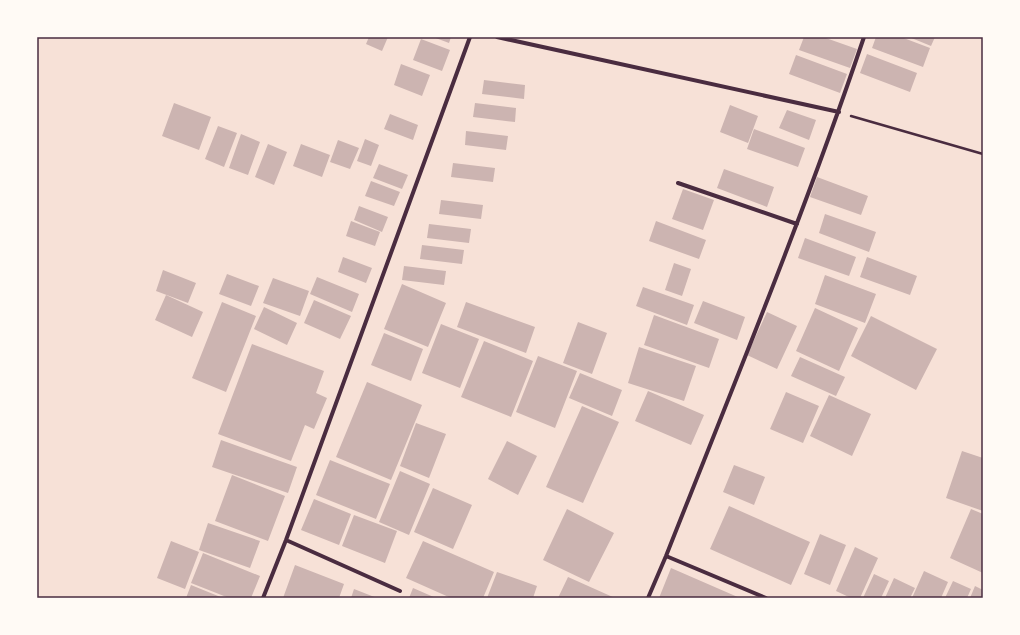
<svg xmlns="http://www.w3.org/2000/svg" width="1020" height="635" viewBox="0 0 1020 635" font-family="'Fira Sans Condensed',sans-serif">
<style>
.building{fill:#ccb4b1}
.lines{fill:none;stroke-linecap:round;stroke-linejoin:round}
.path{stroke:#4a2c40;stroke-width:2.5}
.minor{stroke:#4a2c40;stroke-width:4}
.neatline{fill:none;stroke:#4a2c40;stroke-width:1.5}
</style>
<rect width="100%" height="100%" fill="#f7e1d7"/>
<!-- building -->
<path class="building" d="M369,37h19l-6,14 -16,-7z
M433,37h18l-2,6z
M804,37h19l34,12 -7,19 -51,-18z
M876,37h25l29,11 -7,19 -51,-19z
M909,37h26l-4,9z
M421,39l29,11 -8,21 -29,-11z
M867,54l50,19 -7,19 -50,-19z
M796,55l51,19 -7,19 -51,-19z
M401,64l29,11 -8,21 -28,-11z
M484,80l41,5 -1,14 -42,-5z
M174,103l37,14 -12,33 -37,-14z
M475,103l41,5 -1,14 -42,-5z
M730,105l28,11 -10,27 -28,-11z
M787,110l29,10 -7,20 -30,-12z
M390,114l28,11 -5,15 -29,-11z
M218,126l19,7 -13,34 -19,-8z
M754,129l51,19 -7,19 -51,-18z
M466,131l42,5 -2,14 -41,-5z
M241,134l19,8 -12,33 -19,-7z
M365,139l14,6 -8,21 -14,-5z
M338,140l21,8 -9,21 -20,-7z
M268,144l19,8 -13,33 -19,-8z
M301,144l29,11 -8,22 -29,-11z
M453,163l42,5 -2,14 -42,-5z
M379,164l29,11 -6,14 -29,-11z
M724,169l50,18 -7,20 -50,-19z
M817,177l51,19 -7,19 -51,-18z
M371,181l29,11 -6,14 -29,-10z
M683,189l31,11 -11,30 -31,-11z
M441,200l42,5 -2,14 -42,-5z
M359,206l29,11 -6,15 -28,-12z
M825,214l51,18 -7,20 -50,-19z
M351,221l29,11 -5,14 -29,-10z
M656,221l50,19 -7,19 -50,-18z
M429,224l42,5 -2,14 -42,-5z
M805,238l51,19 -7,19 -51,-18z
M422,245l42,5 -2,14 -42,-5z
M343,257l29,11 -6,15 -28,-11z
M867,257l50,19 -7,19 -50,-18z
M674,263l17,6 -9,27 -17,-6z
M404,266l42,5 -2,14 -42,-5z
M163,270l33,13 -8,20 -32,-12z
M227,274l32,12 -8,20 -32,-12z
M825,275l51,19 -11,29 -50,-19z
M317,277l42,17 -7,18 -42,-18z
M273,278l36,13 -9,25 -37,-13z
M402,284l44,19 -18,44 -44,-18z
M643,287l51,18 -7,20 -51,-19z
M166,295l37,17 -11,25 -37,-17z
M314,300l37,16 -11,23 -36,-16z
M703,301l42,16 -8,23 -43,-17z
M222,302l34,14 -30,76 -34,-14z
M466,302l69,25 -9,26 -69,-26z
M264,307l33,16 -10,22 -33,-16z
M815,308l43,20 -19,43 -43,-20z
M767,312l30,14 -20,43 -30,-14z
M654,315l65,24 -10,29 -65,-23z
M871,316l66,33 -21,41 -65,-34z
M578,322l29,11 -15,41 -29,-11z
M441,324l38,15 -19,49 -38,-15z
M384,333l39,16 -12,32 -40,-16z
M484,341l49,20 -22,56 -50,-20z
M252,344l72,27 -8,22 11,5 -13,31 -9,-4 -14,36 -73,-27z
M639,347l57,19 -12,35 -56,-18z
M538,356l39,15 -22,57 -39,-16z
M800,357l45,20 -9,19 -45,-20z
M580,373l42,17 -10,26 -43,-18z
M367,382l55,23 -31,75 -55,-23z
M648,391l56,24 -13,30 -56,-24z
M786,392l33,14 -16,37 -33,-14z
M829,395l42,19 -19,42 -42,-20z
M582,406l37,16 -36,81 -37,-16z
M416,423l30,11 -17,44 -29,-12z
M221,440l76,27 -9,26 -76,-26z
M507,441l30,15 -19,39 -30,-16z
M962,451l21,7v53l-37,-13z
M330,460l60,24 -14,35 -60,-24z
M734,465l31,12 -11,28 -31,-13z
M400,471l30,13 -21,51 -30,-13z
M232,475l53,21 -17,45 -53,-20z
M433,488l39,17 -19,44 -39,-17z
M314,499l37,15 -12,31 -38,-15z
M729,506l81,36 -19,43 -81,-36z
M567,509l47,24 -25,49 -46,-22z
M971,509l12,5v59l-33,-15z
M354,515l43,16 -12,32 -43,-17z
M208,523l52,18 -10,27 -51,-18z
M820,534l26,11 -16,40 -26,-11z
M171,541l28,11 -14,37 -28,-11z
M423,541l71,31 -11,26h-32l-45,-20z
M855,547l23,11 -18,40h-9l-15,-7z
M203,553l57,23 -9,22h-22l-38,-15z
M295,565l49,19 -5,14h-56z
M671,568l69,30h-81z
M924,571l24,11 -7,16h-29z
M497,572l40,14 -4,12h-46z
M874,574l15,7 -8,17h-18z
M568,577l47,21h-57z
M894,578l21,10 -5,10h-25z
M953,581l18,8 -4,9h-22z
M191,585l32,13h-37z
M975,586l8,4v8h-13z
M413,588l23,10h-27z
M354,589l23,9h-26z"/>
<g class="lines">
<!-- path -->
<path class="path" d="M851,116l132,38"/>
<!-- minor -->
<path class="minor" d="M497,37l342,75
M678,183l119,41
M286,540l114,51
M666,556l100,42
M263,598l23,-58 184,-503
M648,598l18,-42c68,-172 139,-344 198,-519"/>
</g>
<!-- border -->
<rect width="1020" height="635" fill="none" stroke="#fffaf5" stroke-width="76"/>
<rect x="38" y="38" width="944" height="559" class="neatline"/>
</svg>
